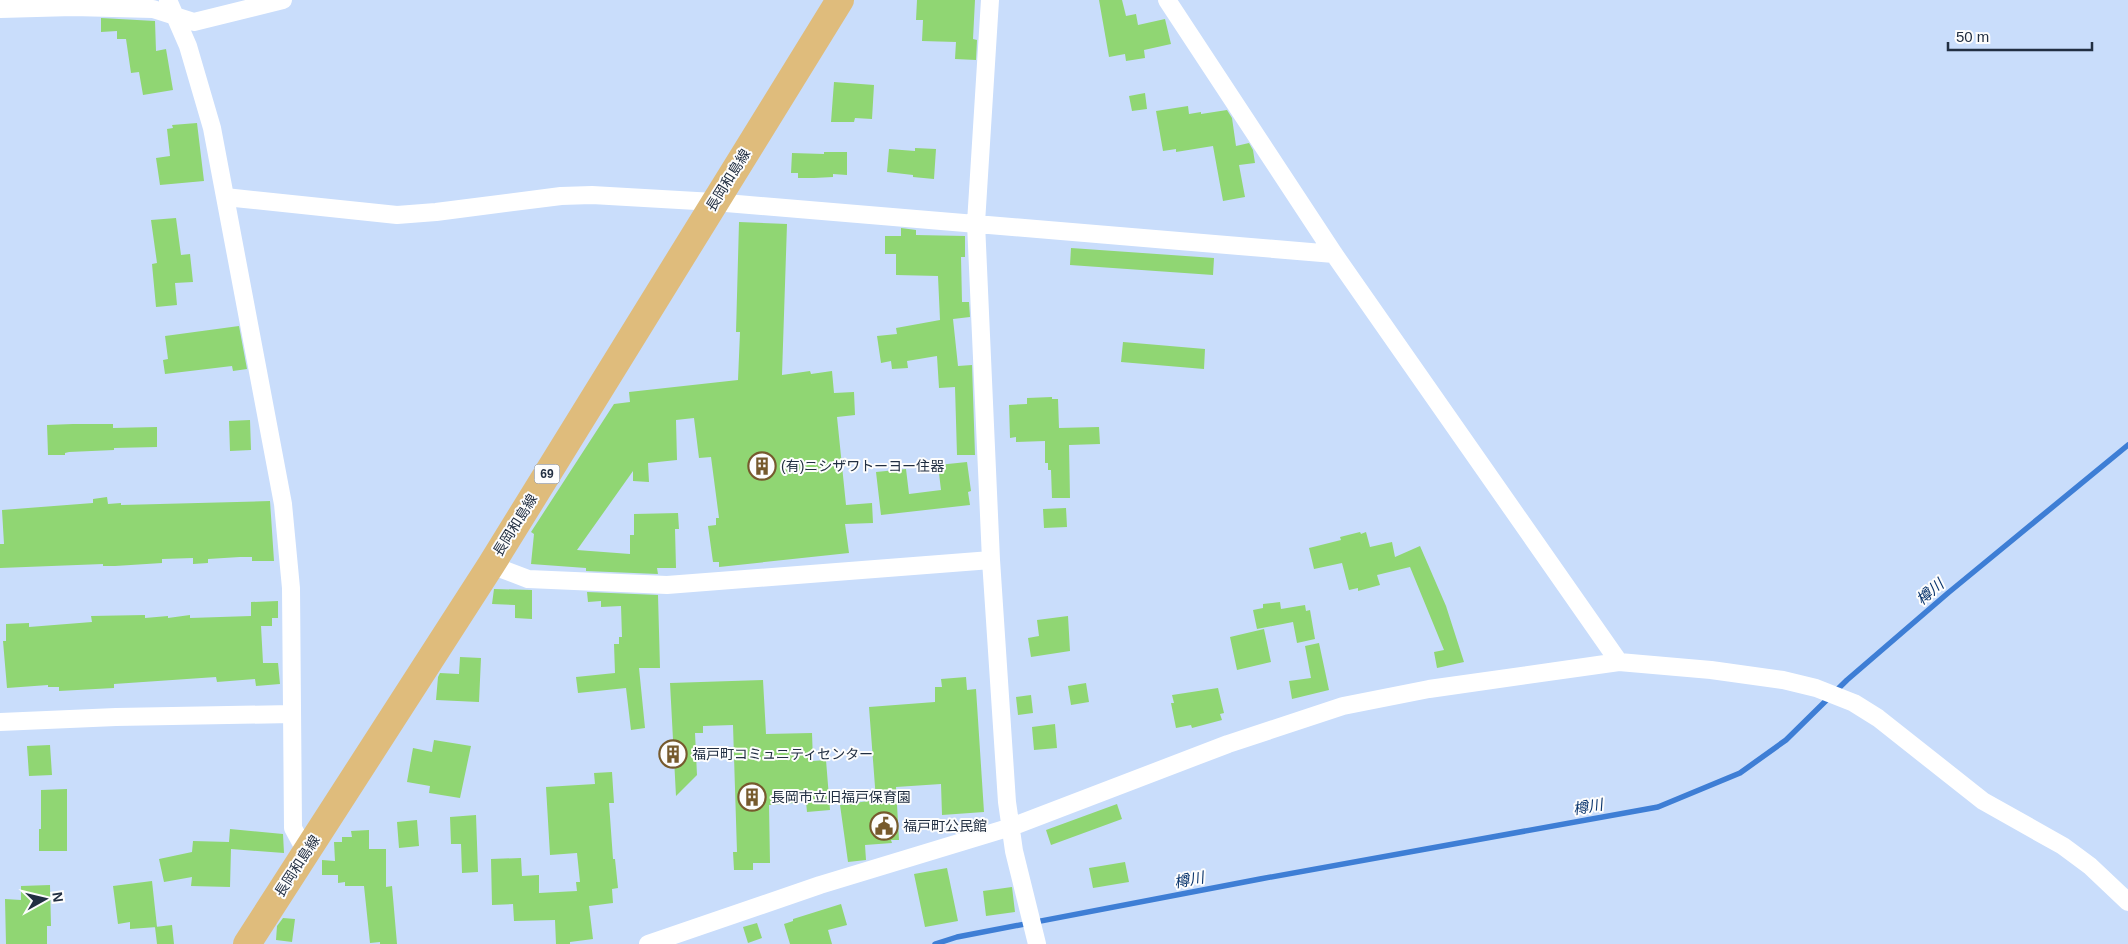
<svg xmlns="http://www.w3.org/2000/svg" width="2128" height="944" viewBox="0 0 2128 944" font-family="Arial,'Noto Sans JP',sans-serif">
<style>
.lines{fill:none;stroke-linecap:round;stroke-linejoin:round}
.stream{stroke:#3e7ed5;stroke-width:5.5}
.building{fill:#90d673}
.minor{stroke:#fff;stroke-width:18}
.primary{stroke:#dfbc7c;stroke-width:28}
.labels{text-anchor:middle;stroke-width:4;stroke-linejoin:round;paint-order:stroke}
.shield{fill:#fdfdfd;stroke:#646d7a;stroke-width:1}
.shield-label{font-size:12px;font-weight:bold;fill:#222f42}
.street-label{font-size:14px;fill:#222f42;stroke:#fdfdfd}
.poi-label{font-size:14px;fill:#222f42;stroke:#fdfdfd;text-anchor:start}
.water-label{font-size:15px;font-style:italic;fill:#0b366e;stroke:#fdfdfd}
</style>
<rect width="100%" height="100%" fill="#c9ddfb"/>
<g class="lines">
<!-- stream -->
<path class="stream" d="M935,944l22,-7 303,-58 398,-72 82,-34 46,-33 61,-60 101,-87 180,-148"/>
</g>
<!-- building -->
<path class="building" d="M917,0h58l-2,39 4,1 -1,20 -21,-1 1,-17 -34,-1 1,-21h-7z
M1099,0h23l4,16 10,-2 2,11 27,-6 6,25 -27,6 1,8 -19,3 -1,-7 -16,3z
M101,18l54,3 1,30 10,-2 7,41 -30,5 -4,-23 -8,1 -5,-34h-9v-8l-16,1z
M834,82l40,3 -2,34 -17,-1 -1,4h-23z
M1145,93l2,16 -15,2 -3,-15z
M1188,106l1,8 12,-2v2l26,-4 5,8 4,28 13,-3 4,7 2,13 -16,2 6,32 -22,4 -10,-55 -37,6v-3l-13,2 -7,-40z
M197,123l7,58 -44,4 -4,-27 14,-2 -3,-27 6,-1 -1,-3z
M915,148l21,1 -2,30 -21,-2v-2l-26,-3 2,-23 26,2z
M824,152h23v23l-14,-1v3l-19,1h-16v-5h-7l1,-20 32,1z
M176,218l5,37 9,-1 3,28 -18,1 2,22 -21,2 -4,-43 5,-1 -6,-43z
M739,222l48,2 -5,151 28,-4 1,3 21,-3 2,22 20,-1 1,23 -18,2 9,88 26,-2 1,20 -28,1 4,29 -130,14v-5h-6l-5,-36 8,-1v-7h3l-8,-61 -12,1 -5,-40 -18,2 1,40 -29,3 1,19 -16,-1v-10l-56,79 53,4v-19h4v-21l44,-1 1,16h-4l1,39h-19l1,6 -72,-3v-3l-55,-4 3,-30 -3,-2 83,-128 16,-2 -1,-10 109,-12 2,-48h-4z
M901,228l15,2v5l49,1v21h-4l1,45h7l1,15 -17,2 5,47 14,-1 3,90h-18l-2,-68 -16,1 -2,-32 -30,5 1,7 -16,1 -1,-8 -10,2 -4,-27 20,-2 -1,-6 44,-8 -2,-44 -42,-1v-21h-11v-18h16z
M1071,248l143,10 -1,17 -143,-10z
M239,326l8,43 -14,2 -1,-5 -67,8 -2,-14 5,-1 -3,-23z
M1123,342l82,7 -1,20 -83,-7z
M1052,397v2h6l1,29 40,-1 1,17 -31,1 1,53h-18l-1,-28h-3v-7h-3v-22l-29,1v-5l-6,1 -1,-33 18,-1v-6z
M250,420l1,30 -21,1 -1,-30z
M73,424h40v4l44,-1v20l-43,1v2l-45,2 -4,1v2h-17l-1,-30z
M967,462l4,29 -3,1 2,13 -89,10 -5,-43 30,-3 3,25 32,-4 -3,-25z
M107,497l1,7 13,-1v2l149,-4 4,60h-22v-4h-12l-32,2v4l-15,1v-6l-31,1v4l-47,3h-12v-2l-103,4v-24h4l-2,-34 91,-7v-4z
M1066,508l1,19 -23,1 -1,-19z
M1360,532l1,2 5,-2 4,15 22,-5 3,15 25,-11 26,60 18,56 -27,6 -3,-16 10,-2 -34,-83 -33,8 3,10 -22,6v-3l-9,2 -7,-27 -28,6 -5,-21 32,-8 -1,-3z
M494,589l38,1v29l-17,-1v-13l-23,-1z
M587,592l71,3 2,73h-21l6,60 -14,2 -5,-42 -48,5 -2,-16 39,-4 -1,-29h5v-7h3l-1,-31 -20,1v-6l-13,1z
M278,601v17h-6v8h-11l2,37h15l2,21 -24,2 -1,-7 -38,3 -1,-5 -102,7v4l-55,3v-4h-11v-2l-41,3 -4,-47h3v-17l23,-1v4l63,-5 -1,-6 54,-1v3l23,-2v2l22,-3v3l61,-2v-14z
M1280,602l1,7 24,-4 1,6 4,-1 5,29 -18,4 -4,-21 -36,7 -4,-19 10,-2v-4z
M1068,616l2,35 -39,6 -3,-19 11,-2 -2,-16z
M1264,629l7,33 -34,8 -7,-33z
M1319,643l10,47 -37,9 -3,-18 22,-3 -6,-32z
M460,657l21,1 -2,44 -43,-2 2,-23 2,-4 19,1z
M966,677l1,13 9,-1 8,123 -42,3 -1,-31 -45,3 3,53h-8l1,3 -27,2 1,15 -18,2 -8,-57 36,-5 -7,-93 66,-5v-15h7l-1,-8z
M763,680l3,54 46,-1 1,28 13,-1 4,50 -23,2 -1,-10 -37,3 1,58h-17v7h-19l-1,-18h4l-4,-127 -30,1v7h-8l2,42 -21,21 -6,-113z
M1086,683l3,19 -18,3 -3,-19z
M1218,688l6,25 -4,1 2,6 -30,8 -1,-3 -15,3 -5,-25h3l-2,-8z
M1031,695l2,18 -15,2 -2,-18z
M1055,724l2,24 -23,2 -2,-23z
M434,740l37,6 -11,52 -31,-5 1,-7 -23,-4 6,-34 19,4z
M50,745l2,30 -23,1 -2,-30z
M612,772l2,31h-5l4,56h2l3,29 -6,1 1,14 -24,3 4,33 -23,3v2h-14l-1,-24 -41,1 -1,-17 -21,1 -1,-46 30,-1 1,18 17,-1v18l38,-2 -1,-9h4l-3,-29 -27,2 -4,-68 49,-3 -1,-11z
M67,789v62h-28v-22h2v-39z
M1117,804l5,15 -71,26 -5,-15z
M476,815l2,57 -16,1 -1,-29h-10l-1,-27z
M417,820l2,26 -20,2 -2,-26z
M230,829l53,5 1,19 -53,-4 -1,38 -39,-1 1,-9 -28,5 -5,-23 33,-7 1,-11 36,1z
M369,830v19h17v38l6,-1 5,58h-17v-2l-10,1 -6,-57h-19v-4l-7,1v-8h-16v-15l13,1 -1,-19h8v-5h10l-1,-6z
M1125,862l4,20 -36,6 -4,-20z
M947,868l11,53 -33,6 -11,-53z
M152,881l5,46 -27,2v-7l-12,2 -5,-38z
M50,885l1,41h-4v18h-41l-1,-45 16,1v-14z
M1012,887l3,25 -29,4 -3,-25z
M841,904l6,21 -19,5 4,14h-42l-6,-20 9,-3v-2z
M283,918l12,1 -3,23 -16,-2 1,-14z
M757,923l5,15 -14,5 -5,-16z
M172,925l2,19h-17l-2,-17z"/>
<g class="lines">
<!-- minor -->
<path class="minor" d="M168,0l20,46 24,82 71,376 8,84 2,240 13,24
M990,0l-14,223 15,337 16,242 7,49 23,93
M1167,0l167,254 285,408
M0,9l73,-2 80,2 41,13 89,-22
M225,197l172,18 39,-3 125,-16 31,-1 122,7 620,52
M491,565l37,14 139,6 324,-25
M0,722l116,-5 176,-3
M648,944l172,-59 191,-58 217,-83 115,-38 86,-17 190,-27 92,8 72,10 33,8 38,15 24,15 105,83 80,45 27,20 38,36"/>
<!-- primary -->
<path class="primary" d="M247,944l244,-379 349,-565"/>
</g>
<!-- icons -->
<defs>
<g id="building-ring" transform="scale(1.4375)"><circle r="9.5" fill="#fdfdfd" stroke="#765a2d" stroke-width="1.5"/><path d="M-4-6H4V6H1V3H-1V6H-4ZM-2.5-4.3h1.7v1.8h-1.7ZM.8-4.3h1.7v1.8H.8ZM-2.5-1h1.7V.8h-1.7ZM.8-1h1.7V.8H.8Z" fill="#765a2d"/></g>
<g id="civic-ring" transform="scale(1.4375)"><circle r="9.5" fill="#fdfdfd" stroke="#765a2d" stroke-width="1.5"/><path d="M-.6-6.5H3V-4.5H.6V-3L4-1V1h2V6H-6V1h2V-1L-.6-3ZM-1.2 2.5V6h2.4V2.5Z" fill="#765a2d"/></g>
</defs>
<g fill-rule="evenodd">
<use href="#building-ring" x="762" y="466"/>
<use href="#building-ring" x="673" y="754"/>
<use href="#building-ring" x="752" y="797"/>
<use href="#civic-ring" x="884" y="826"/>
</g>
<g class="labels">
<!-- shield labels -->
<rect class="shield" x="534.5" y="464.5" width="25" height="19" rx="4"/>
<g class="shield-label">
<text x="547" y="478">69</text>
</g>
<!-- street labels -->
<g class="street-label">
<text transform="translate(728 180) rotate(-58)" y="5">長岡和島線</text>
<text transform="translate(515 525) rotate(-58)" y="5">長岡和島線</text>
<text transform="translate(297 866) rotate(-57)" y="5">長岡和島線</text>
</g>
<!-- poi labels -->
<g class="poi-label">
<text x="781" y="471">(有)ニシザワトーヨー住器</text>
<text x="692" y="759">福戸町コミュニティセンター</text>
<text x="771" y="802">長岡市立旧福戸保育園</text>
<text x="903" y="831">福戸町公民館</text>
</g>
<!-- water labels -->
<g class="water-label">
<text transform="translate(1930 592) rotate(-40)" y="5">樽川</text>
<text transform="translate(1588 807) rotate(-10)" y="5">樽川</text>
<text transform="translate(1189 880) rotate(-11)" y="5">樽川</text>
</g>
</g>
<!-- north arrow -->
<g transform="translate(45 899) rotate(82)" stroke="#fdfdfd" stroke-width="4" paint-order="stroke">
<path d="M0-4L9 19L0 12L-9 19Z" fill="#222f42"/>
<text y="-8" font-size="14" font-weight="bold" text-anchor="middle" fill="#222f42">N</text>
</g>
<!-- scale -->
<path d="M1948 42v8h144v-8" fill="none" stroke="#222f42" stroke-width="2.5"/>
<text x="1956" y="42" font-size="15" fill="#222f42" stroke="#fdfdfd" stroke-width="4" paint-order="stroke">50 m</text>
</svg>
